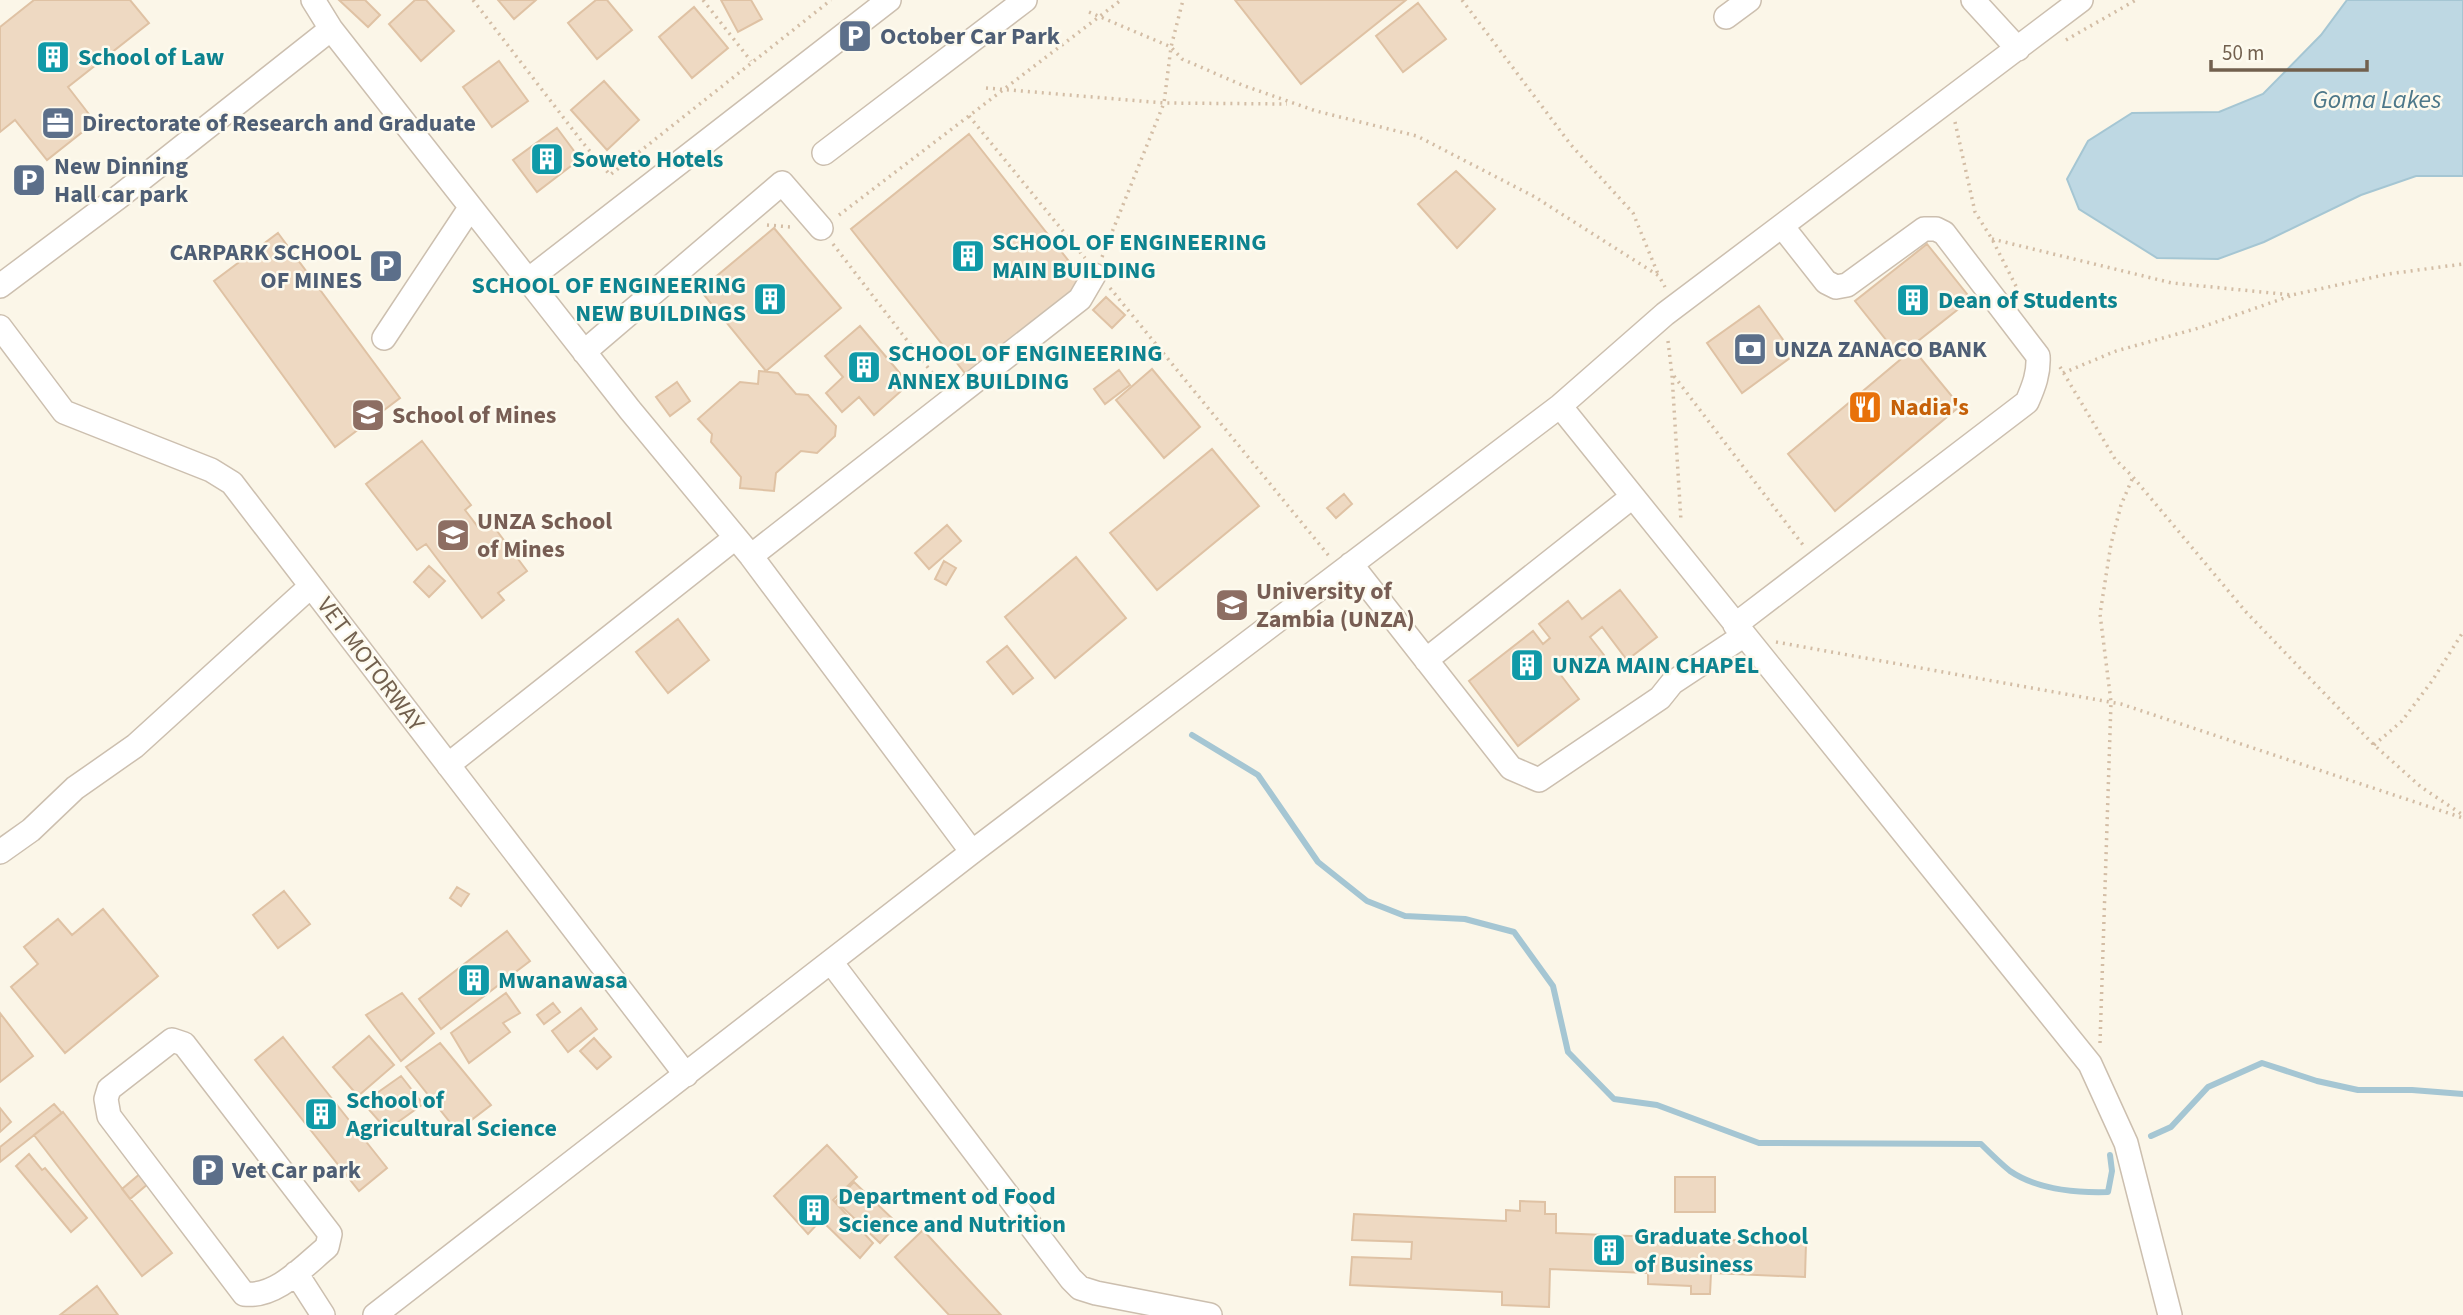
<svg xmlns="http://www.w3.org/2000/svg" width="2463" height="1315" viewBox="0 0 2463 1315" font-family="'Source Sans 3',sans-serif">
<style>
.water{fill:#bed8e3;stroke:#a5c6d3;stroke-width:2}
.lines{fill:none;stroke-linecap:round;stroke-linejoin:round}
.stream{stroke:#a5c6d3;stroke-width:6}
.building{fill:#eed9c2;stroke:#dfc2a4;stroke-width:2}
.minor-casing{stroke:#ccbfaf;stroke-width:26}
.path{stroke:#d3bda5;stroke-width:3.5;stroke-dasharray:2 5;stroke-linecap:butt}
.minor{stroke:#fff;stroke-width:23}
.labels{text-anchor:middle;stroke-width:5;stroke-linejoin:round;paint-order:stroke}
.service-label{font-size:24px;font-weight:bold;fill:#4e5e75;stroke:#fdfaee;text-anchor:start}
.culture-label{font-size:24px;font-weight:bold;fill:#0d838f;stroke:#fdfaee;text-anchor:start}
.food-label{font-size:24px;font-weight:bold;fill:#c56008;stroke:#fdfaee;text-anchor:start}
.education-label{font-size:24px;font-weight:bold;fill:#785e54;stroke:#fdfaee;text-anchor:start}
.street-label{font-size:24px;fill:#72604e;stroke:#fdfaee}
.water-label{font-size:26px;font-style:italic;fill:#4d788a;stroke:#fdfaee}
</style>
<rect width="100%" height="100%" fill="#fbf6e8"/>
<!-- water -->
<path class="water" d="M2347,0h116v176h-47l-55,19 -97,47 -46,17 -61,-1 -78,-49 -12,-30 21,-38 44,-28 87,-1 44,-18 58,-59z"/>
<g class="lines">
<!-- stream -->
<path class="stream" d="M1192,735l66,40 60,87 49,39 38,15 60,3 49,13 39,54 15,66 46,47 43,6 102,38 222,1c9,9 19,19 29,27 28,19 65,22 98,21l4,-21 -2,-16
M2151,1136l20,-9 37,-40 54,-24 55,18 41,9h54l51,4"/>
</g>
<!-- building -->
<path class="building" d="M34,0h96l19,23 -81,64 27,35 -48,38 -32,-40 -15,12v-105z
M339,0h26l15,15 -12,12z
M415,0h11l28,31 -33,30 -32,-37z
M498,0h38l-22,19z
M596,0h11l25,30 -35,29 -29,-36z
M721,0h30l11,19 -24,13z
M1235,0h171l-105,84z
M1418,3l28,36 -43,33 -27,-36z
M694,7l34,41 -36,30 -33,-41z
M499,61l29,40 -36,26 -29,-40z
M604,81l35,39 -32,30 -36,-40z
M557,128l23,31 -43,33 -24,-32z
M969,134l117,149 -118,94 -117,-148z
M1456,171l39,38 -38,39 -39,-44z
M774,228l67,80 -75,63 -66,-81z
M278,233l122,165 -65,49 -121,-166z
M1927,244l44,55 -72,57 -44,-55z
M1106,297l19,18 -13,13 -19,-18z
M1759,306l35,49 -52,38 -35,-50z
M860,326l49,58 -35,31 -15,-18 -17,15 -16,-19 17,-16 -18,-21z
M1913,349l47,57 -125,105 -47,-57z
M1152,369l48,58 -36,31 -48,-58z
M1119,370l11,15 -25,19 -11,-15z
M759,371l19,2 18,21 12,1 28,31 -1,10 -18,17 -16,-2 -25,22 -2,18 -34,-3 1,-11 -30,-35 1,-8 -14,-15 42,-37 18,2z
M677,382l13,19 -20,15 -14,-19z
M422,441l49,64 -6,5 13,17 10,-8 39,52 -29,22 6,7 -22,18 -56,-74 -9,6 -51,-66z
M1212,449l47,57 -102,84 -47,-57z
M1344,494l8,10 -16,14 -9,-10z
M947,525l14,16 -32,28 -14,-16z
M1076,557l50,61 -71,60 -50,-61z
M944,561l12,7 -10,17 -11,-6z
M429,566l16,15 -16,16 -15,-15z
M1620,590l37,47 -30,23 -25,-33 -12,10 14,18 -22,18 -11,-14 -14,11 22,29 -61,47 -49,-65 64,-50 10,13 7,-6 -11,-14 29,-23 14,18z
M678,619l31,41 -41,33 -32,-41z
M1007,646l26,32 -20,16 -26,-32z
M457,887l12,7 -8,12 -11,-8z
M284,891l26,33 -32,24 -25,-33z
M103,909l55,67 -93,77 -54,-66 27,-23 -14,-17 34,-28 14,16z
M507,931l23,30 -89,68 -22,-30z
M402,993l32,40 -33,28 -35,-46z
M506,993l14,20 -17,10 7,9 -41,31 -18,-30z
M553,1003l7,9 -16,12 -7,-9z
M581,1008l16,21 -29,23 -16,-21z
M0,1013l33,43 -33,26z
M369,1036l25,29 -36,31 -25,-29z
M283,1037l104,131 -28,23 -104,-131z
M594,1038l17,19 -14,12 -17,-18z
M440,1043l51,62 -34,26 -51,-64z
M401,1076l22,28 -36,26 -24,-27z
M54,1104l8,9 -62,49v-15z
M0,1108l11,14 -11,10z
M63,1112l109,141 -30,23 -108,-141z
M827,1145l30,32 -24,23 40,43 -13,15 -39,-38 -13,14 -34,-38z
M29,1154l13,16 3,-2 42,50 -16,14 -55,-66z
M141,1173l8,10 -19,16 -8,-10z
M1675,1177h40v35h-40z
M854,1182l44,42 -18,19 -44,-42z
M1520,1201l25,1v12h11v19l250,10 -1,34 -94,-4 -1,21h-19v-8l-43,-2v-11l-98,-4 -1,38 -47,-2v-13l-152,-7 2,-28 59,2 1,-17 -60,-2 2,-26 152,7v-11l14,1z
M923,1230l78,85h-52l-54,-58z
M97,1286l21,29h-58z"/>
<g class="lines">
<!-- minor casing -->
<g class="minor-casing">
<path id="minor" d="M313,0l18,29 299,381 121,146 221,296
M1973,0l45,49
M1726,17l23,-17
M824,153l201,-153
M528,280l361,-280
M0,286l120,-90 211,-167
M0,327l64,85 147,58 21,13 454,592
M384,338l86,-130
M584,352l198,-169 39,45
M1560,406l530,658 36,79 44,172
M751,556l329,-257 14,-24
M1351,564l160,204 28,12 121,-82 12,-15 71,-47
M1735,625l292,-223c7,-16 12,-29 11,-46l-94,-123 -8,-4h-12l-77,56 -11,2 -10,-5 -44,-56
M1426,660l206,-163
M448,765l287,-227
M0,852l31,-22 44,-42 60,-42 176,-160
M831,962l240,317 9,9 16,5 114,22
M172,1040l12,4 146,190 -3,13c-23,19 -51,51 -83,47l-135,-178 -3,-17 3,-10z
M296,1273l27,42
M375,1315l597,-463 588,-446 105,-92 416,-314"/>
</g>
<!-- path -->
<path class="path" d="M473,0l110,143 27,32 221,-175
M703,0l48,61
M1462,0l109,145 62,68 25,61
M1089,12l82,35 11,12 60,26 74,26 101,25 118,61 124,79 6,11
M2066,40l70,-40
M986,88l178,15 123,1
M969,116l116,142
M1955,122l20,90 17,27 29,57
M839,215l282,-215
M767,225l24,2
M1992,239l180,44 120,12 96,-21 75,-10
M833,244l106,138
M1102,257l62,-154 7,-56 12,-47
M1110,288l219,268
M1668,341l4,34 9,146
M2060,367l55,92 18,18 113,135 128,133 47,42 42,28
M2063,373l53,-22 83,-23 91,-32
M1674,376l129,169
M1776,642l345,62 342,114
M2374,745l28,-24 30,-40 31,-49
M2100,1043l11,-341 -11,-88 11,-70 10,-39 12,-28"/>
<!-- minor -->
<use href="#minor" class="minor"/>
</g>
<!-- icons -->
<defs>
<g id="parking-square" transform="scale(1.75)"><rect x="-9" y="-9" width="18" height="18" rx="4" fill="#5c6f8a" stroke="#fdfaee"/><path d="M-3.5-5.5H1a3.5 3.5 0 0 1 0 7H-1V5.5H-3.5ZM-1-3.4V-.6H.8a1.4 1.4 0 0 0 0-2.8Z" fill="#fff"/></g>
<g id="building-square" transform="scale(1.75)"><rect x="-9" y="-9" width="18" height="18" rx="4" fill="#0f9aa8" stroke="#fdfaee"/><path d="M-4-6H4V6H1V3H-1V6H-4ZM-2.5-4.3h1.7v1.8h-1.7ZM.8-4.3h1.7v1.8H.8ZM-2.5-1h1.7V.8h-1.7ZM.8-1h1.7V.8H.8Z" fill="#fff"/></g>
<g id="office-square" transform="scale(1.75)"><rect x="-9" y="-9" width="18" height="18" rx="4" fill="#5c6f8a" stroke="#fdfaee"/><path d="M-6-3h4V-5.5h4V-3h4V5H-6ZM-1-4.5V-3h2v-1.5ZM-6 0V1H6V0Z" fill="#fff"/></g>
<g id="bank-square" transform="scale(1.75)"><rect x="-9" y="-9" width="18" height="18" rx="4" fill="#5c6f8a" stroke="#fdfaee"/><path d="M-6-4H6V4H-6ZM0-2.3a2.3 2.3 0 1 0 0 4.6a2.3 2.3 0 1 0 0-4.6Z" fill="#fff"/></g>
<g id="restaurant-square" transform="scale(1.75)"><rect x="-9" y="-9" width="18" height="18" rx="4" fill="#e8710a" stroke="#fdfaee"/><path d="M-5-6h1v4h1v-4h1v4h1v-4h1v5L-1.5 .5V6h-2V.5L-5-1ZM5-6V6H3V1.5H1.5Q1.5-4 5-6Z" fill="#fff"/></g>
<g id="school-square" transform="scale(1.75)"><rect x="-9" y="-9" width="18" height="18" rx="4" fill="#8d6e63" stroke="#fdfaee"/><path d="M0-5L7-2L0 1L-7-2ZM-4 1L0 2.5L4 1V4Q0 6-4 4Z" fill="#fff"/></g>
<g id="university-square" transform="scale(1.75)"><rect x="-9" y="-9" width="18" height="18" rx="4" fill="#8d6e63" stroke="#fdfaee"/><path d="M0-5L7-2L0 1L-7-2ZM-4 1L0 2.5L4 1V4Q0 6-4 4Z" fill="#fff"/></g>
</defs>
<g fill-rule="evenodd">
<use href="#parking-square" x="855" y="36"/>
<use href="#building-square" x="53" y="57"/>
<use href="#office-square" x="58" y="123"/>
<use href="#building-square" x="547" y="159"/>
<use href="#parking-square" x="29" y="180"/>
<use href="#building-square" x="968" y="256"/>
<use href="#parking-square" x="386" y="266"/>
<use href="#building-square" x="770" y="299"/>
<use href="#building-square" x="1913" y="300"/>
<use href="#bank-square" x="1750" y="349"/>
<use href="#building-square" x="864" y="367"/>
<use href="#restaurant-square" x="1865" y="407"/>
<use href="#school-square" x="368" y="415"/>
<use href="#university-square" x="453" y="535"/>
<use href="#university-square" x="1232" y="605"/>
<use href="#building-square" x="1527" y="665"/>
<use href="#building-square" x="474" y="980"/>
<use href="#building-square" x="321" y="1114"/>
<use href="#parking-square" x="208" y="1170"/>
<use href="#building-square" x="814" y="1210"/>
<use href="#building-square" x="1609" y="1250"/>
</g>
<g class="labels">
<!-- service labels -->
<g class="service-label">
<text x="880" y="44">October Car Park</text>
<text x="82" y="131">Directorate of Research and Graduate</text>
<text x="54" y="174">New Dinning<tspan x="54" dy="28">Hall car park</tspan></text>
<text x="362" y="260" text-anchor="end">CARPARK SCHOOL<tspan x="362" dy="28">OF MINES</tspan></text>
<text x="1774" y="357">UNZA ZANACO BANK</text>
<text x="232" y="1178">Vet Car park</text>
</g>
<!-- culture labels -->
<g class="culture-label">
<text x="78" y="65">School of Law</text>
<text x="572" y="167">Soweto Hotels</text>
<text x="992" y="250">SCHOOL OF ENGINEERING<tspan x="992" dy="28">MAIN BUILDING</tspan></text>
<text x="746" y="293" text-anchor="end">SCHOOL OF ENGINEERING<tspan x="746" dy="28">NEW BUILDINGS</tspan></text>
<text x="1938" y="308">Dean of Students</text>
<text x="888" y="361">SCHOOL OF ENGINEERING<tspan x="888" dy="28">ANNEX BUILDING</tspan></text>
<text x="1552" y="673">UNZA MAIN CHAPEL</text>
<text x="498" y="988">Mwanawasa</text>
<text x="346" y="1108">School of<tspan x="346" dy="28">Agricultural Science</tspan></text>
<text x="838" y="1204">Department od Food<tspan x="838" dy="28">Science and Nutrition</tspan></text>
<text x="1634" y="1244">Graduate School<tspan x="1634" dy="28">of Business</tspan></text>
</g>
<!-- food labels -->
<g class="food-label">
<text x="1890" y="415">Nadia's</text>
</g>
<!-- education labels -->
<g class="education-label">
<text x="392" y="423">School of Mines</text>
<text x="477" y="529">UNZA School<tspan x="477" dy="28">of Mines</tspan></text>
<text x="1256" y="599">University of<tspan x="1256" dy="28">Zambia (UNZA)</tspan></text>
</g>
<!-- street labels -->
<g class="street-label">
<text transform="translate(371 664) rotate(53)" y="8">VET MOTORWAY</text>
</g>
<!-- water labels -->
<g class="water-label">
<text x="2377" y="108">Goma Lakes</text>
</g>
</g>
<!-- scale -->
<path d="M2211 60v10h156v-10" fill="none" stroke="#72604e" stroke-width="3.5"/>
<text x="2222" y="60" font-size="21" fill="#72604e" stroke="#fdfaee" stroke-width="5" paint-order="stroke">50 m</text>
</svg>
